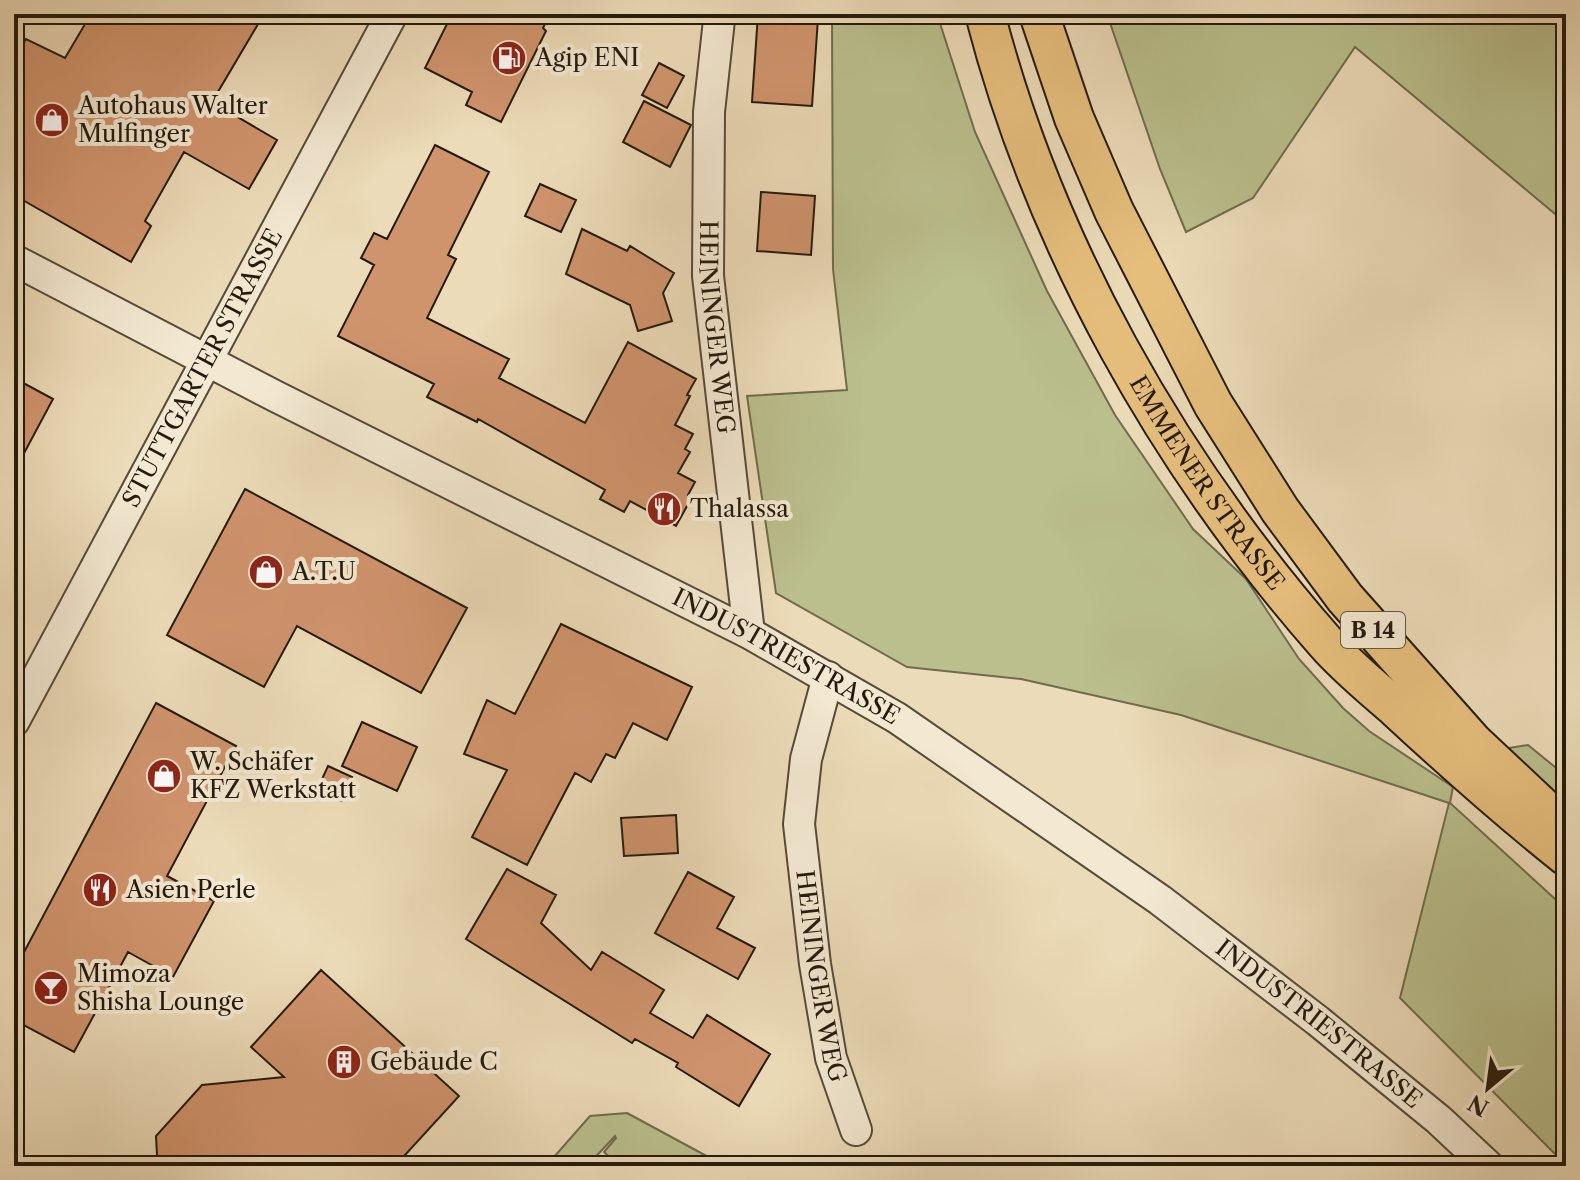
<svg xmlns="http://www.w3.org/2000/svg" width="1580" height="1180" viewBox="0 0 1580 1180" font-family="'Libre Caslon Text',serif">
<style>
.green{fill:#babf8d;stroke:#6f6c4d;stroke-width:2}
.building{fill:#d0946d;stroke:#241a0d;stroke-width:2}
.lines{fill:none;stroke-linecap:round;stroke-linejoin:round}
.minor-casing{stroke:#564a38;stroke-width:34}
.major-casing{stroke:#241a0d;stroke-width:42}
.minor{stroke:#f3e8d1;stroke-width:30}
.major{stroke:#e6be7c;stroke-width:38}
.labels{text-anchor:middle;stroke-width:8;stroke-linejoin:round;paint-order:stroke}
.shield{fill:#f3e8d1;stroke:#625848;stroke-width:2}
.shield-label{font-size:22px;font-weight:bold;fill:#241a0d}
.poi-label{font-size:24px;fill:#241a0d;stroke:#f3e8d1;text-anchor:start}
.street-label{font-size:24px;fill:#241a0d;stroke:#f3e8d1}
</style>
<rect width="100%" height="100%" fill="#ecdbb8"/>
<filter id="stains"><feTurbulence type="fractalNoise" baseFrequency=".0025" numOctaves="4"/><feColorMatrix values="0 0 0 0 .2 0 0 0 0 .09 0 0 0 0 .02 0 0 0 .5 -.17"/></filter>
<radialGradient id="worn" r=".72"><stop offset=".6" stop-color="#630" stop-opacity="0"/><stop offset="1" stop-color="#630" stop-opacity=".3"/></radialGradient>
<!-- green -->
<path class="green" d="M832,14h105l38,118 72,159 68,124 78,114 53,50 53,80 44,49 26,23 84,56 -3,16 116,106v256l-166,-167 49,-195 -268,-88 -160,-36 -114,-12 -131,-74 -29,-197 100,-6 -14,-121z
M1107,14h459v209l-211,-176 -102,151 -67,34 -26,-63z
M1528,745l38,31v37l-69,-63z
M627,1113l98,53h-106l-15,-14 12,-14 -1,-2 -28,30h-41l44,-50z"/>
<!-- building -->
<path class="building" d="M91,14h173l-52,88 65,38 -28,49 -65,-37 -39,69 6,5 -20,36 -117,-67v-136l12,-20 39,19z
M452,14h98l-7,14 3,3 -45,91 -35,-17 6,-13 -47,-24z
M758,14l60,4 -6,88 -60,-4z
M659,63l25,13 -17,32 -25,-13z
M644,101l47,24 -21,42 -47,-25z
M435,145l54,27 -41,83 8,4 -29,59 82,41 -10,19 86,45 43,-81 68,37 -9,16 3,1 -15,29 18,9 -8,15 5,3 -12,21 17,9 -7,13 4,2 -16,29 -46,-25 -6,11 -24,-13 5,-9 -127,-71 -1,3 -50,-25 7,-13 -96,-48 36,-71 -13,-7 13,-25 13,6z
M540,184l36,16 -15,32 -36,-16z
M761,192l54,4 -4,59 -54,-4z
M582,229l45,22 3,-5 44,27 -11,20 9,28 -34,10 -8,-26 -64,-31z
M14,378l39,21 -39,73z
M245,489l222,119 -46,85 -124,-67 -33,61 -97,-52z
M561,624l131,63 -25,53 -34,-17 -18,35 -9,-4 -15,28 -16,-9 -48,92 -55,-28 35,-67 -43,-16 23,-54 28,14z
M156,703l80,43 -69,130 47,25 -41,76 -45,-25 -54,100 -60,-32v-49z
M362,722l55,25 -20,44 -55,-25z
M328,766l24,11 -10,24 -25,-11z
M676,815l2,38 -54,3 -3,-38z
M507,869l49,26 -15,28 50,47 11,-18 62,38 -14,23 43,25 14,-23 63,39 -31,52 -63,-39 2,-4 -43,-24 -3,4 -166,-104z
M688,872l46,25 -17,31 38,20 -17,31 -83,-46z
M321,970l138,126 -64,70h-227l-11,-11 -1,-19 46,-51 82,-8 -33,-30z"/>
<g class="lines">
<!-- minor casing -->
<g class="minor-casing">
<g id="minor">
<path id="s1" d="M719,20l-10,92 -1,164 41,357"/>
<path id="s2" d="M14,260l261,136 474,237 148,85 263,182 158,121 121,99 49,46"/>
<path id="s3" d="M828,677l-22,82 -7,65 16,140 16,94 25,72"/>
<path id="s4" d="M14,721l378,-707"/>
</g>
</g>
<!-- major casing -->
<g class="major-casing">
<g id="major">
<path id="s5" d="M985,14c60,232 183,449 341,629 21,24 47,45 71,66 55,51 110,100 169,147"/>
<path d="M1039,14l35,104 40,93 99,193 67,106 65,88 128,144 82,77"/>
</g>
</g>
<!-- minor -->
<use href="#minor" class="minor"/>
<!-- major -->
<use href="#major" class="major"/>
</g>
<!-- icons -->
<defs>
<g id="fuel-disc" transform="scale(1.8)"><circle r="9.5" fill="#8f2418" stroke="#f3e8d1"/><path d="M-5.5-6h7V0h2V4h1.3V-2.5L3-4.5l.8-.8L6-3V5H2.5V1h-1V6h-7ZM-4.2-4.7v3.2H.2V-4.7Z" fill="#fff"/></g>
<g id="shop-disc" transform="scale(1.8)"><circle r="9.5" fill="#8f2418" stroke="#f3e8d1"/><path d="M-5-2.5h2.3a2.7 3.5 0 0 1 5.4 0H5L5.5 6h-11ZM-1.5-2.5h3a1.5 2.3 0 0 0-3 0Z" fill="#fff"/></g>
<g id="restaurant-disc" transform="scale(1.8)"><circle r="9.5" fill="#8f2418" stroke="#f3e8d1"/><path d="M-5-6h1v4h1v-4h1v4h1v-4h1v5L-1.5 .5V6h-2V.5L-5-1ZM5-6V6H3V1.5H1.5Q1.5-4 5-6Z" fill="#fff"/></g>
<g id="bar-disc" transform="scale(1.8)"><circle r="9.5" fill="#8f2418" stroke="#f3e8d1"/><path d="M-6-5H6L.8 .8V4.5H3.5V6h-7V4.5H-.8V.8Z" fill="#fff"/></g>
<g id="building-disc" transform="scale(1.8)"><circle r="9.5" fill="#8f2418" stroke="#f3e8d1"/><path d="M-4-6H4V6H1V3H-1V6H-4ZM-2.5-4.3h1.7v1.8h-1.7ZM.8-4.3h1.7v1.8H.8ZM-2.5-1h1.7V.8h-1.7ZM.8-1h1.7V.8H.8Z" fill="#fff"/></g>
</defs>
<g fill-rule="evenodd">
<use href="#fuel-disc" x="509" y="58"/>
<use href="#shop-disc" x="52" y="120"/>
<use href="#restaurant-disc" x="664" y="509"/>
<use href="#shop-disc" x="266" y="572"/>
<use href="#shop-disc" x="164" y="776"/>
<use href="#restaurant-disc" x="100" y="890"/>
<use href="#bar-disc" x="51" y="988"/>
<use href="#building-disc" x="344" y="1062"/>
</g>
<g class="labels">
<!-- shield labels -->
<rect class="shield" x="1341" y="612" width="64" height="36" rx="6"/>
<g class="shield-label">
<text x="1373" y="638">B 14</text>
</g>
<!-- poi labels -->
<g class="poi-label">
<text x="535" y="66">Agip ENI</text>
<text x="78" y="114">Autohaus Walter<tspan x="78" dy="28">Mulfinger</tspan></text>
<text x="690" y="517">Thalassa</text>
<text x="292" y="580">A.T.U</text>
<text x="190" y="770">W. Schäfer<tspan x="190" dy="28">KFZ Werkstatt</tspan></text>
<text x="126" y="898">Asien Perle</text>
<text x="77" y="982">Mimoza<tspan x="77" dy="28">Shisha Lounge</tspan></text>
<text x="370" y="1070">Gebäude C</text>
</g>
<!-- street labels -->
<g class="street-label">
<text dy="8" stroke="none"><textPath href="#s1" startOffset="308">HEININGER WEG</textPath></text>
<text dy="8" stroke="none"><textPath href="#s4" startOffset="400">STUTTGARTER STRASSE</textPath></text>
<text dy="8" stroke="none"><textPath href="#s5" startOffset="522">EMMENER STRASSE</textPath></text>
<text dy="8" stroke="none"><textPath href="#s2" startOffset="868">INDUSTRIESTRASSE</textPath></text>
<text dy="8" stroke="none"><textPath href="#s3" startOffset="304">HEININGER WEG</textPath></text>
<text dy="8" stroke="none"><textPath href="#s2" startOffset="1516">INDUSTRIESTRASSE</textPath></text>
</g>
</g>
<!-- margin -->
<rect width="1580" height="1180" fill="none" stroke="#ecdbb8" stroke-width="48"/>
<rect x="16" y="16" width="1548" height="1148" fill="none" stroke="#241a0d" stroke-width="4"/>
<rect x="24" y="24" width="1532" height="1132" fill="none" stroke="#241a0d" stroke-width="2"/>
<!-- north arrow -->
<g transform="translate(1488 1088) rotate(209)" stroke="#f3e8d1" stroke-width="6" paint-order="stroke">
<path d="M0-6L14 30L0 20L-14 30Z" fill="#241a0d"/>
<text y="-12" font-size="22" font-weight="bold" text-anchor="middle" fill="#241a0d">N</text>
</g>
<rect width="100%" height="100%" filter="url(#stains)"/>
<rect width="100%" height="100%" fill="url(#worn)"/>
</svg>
